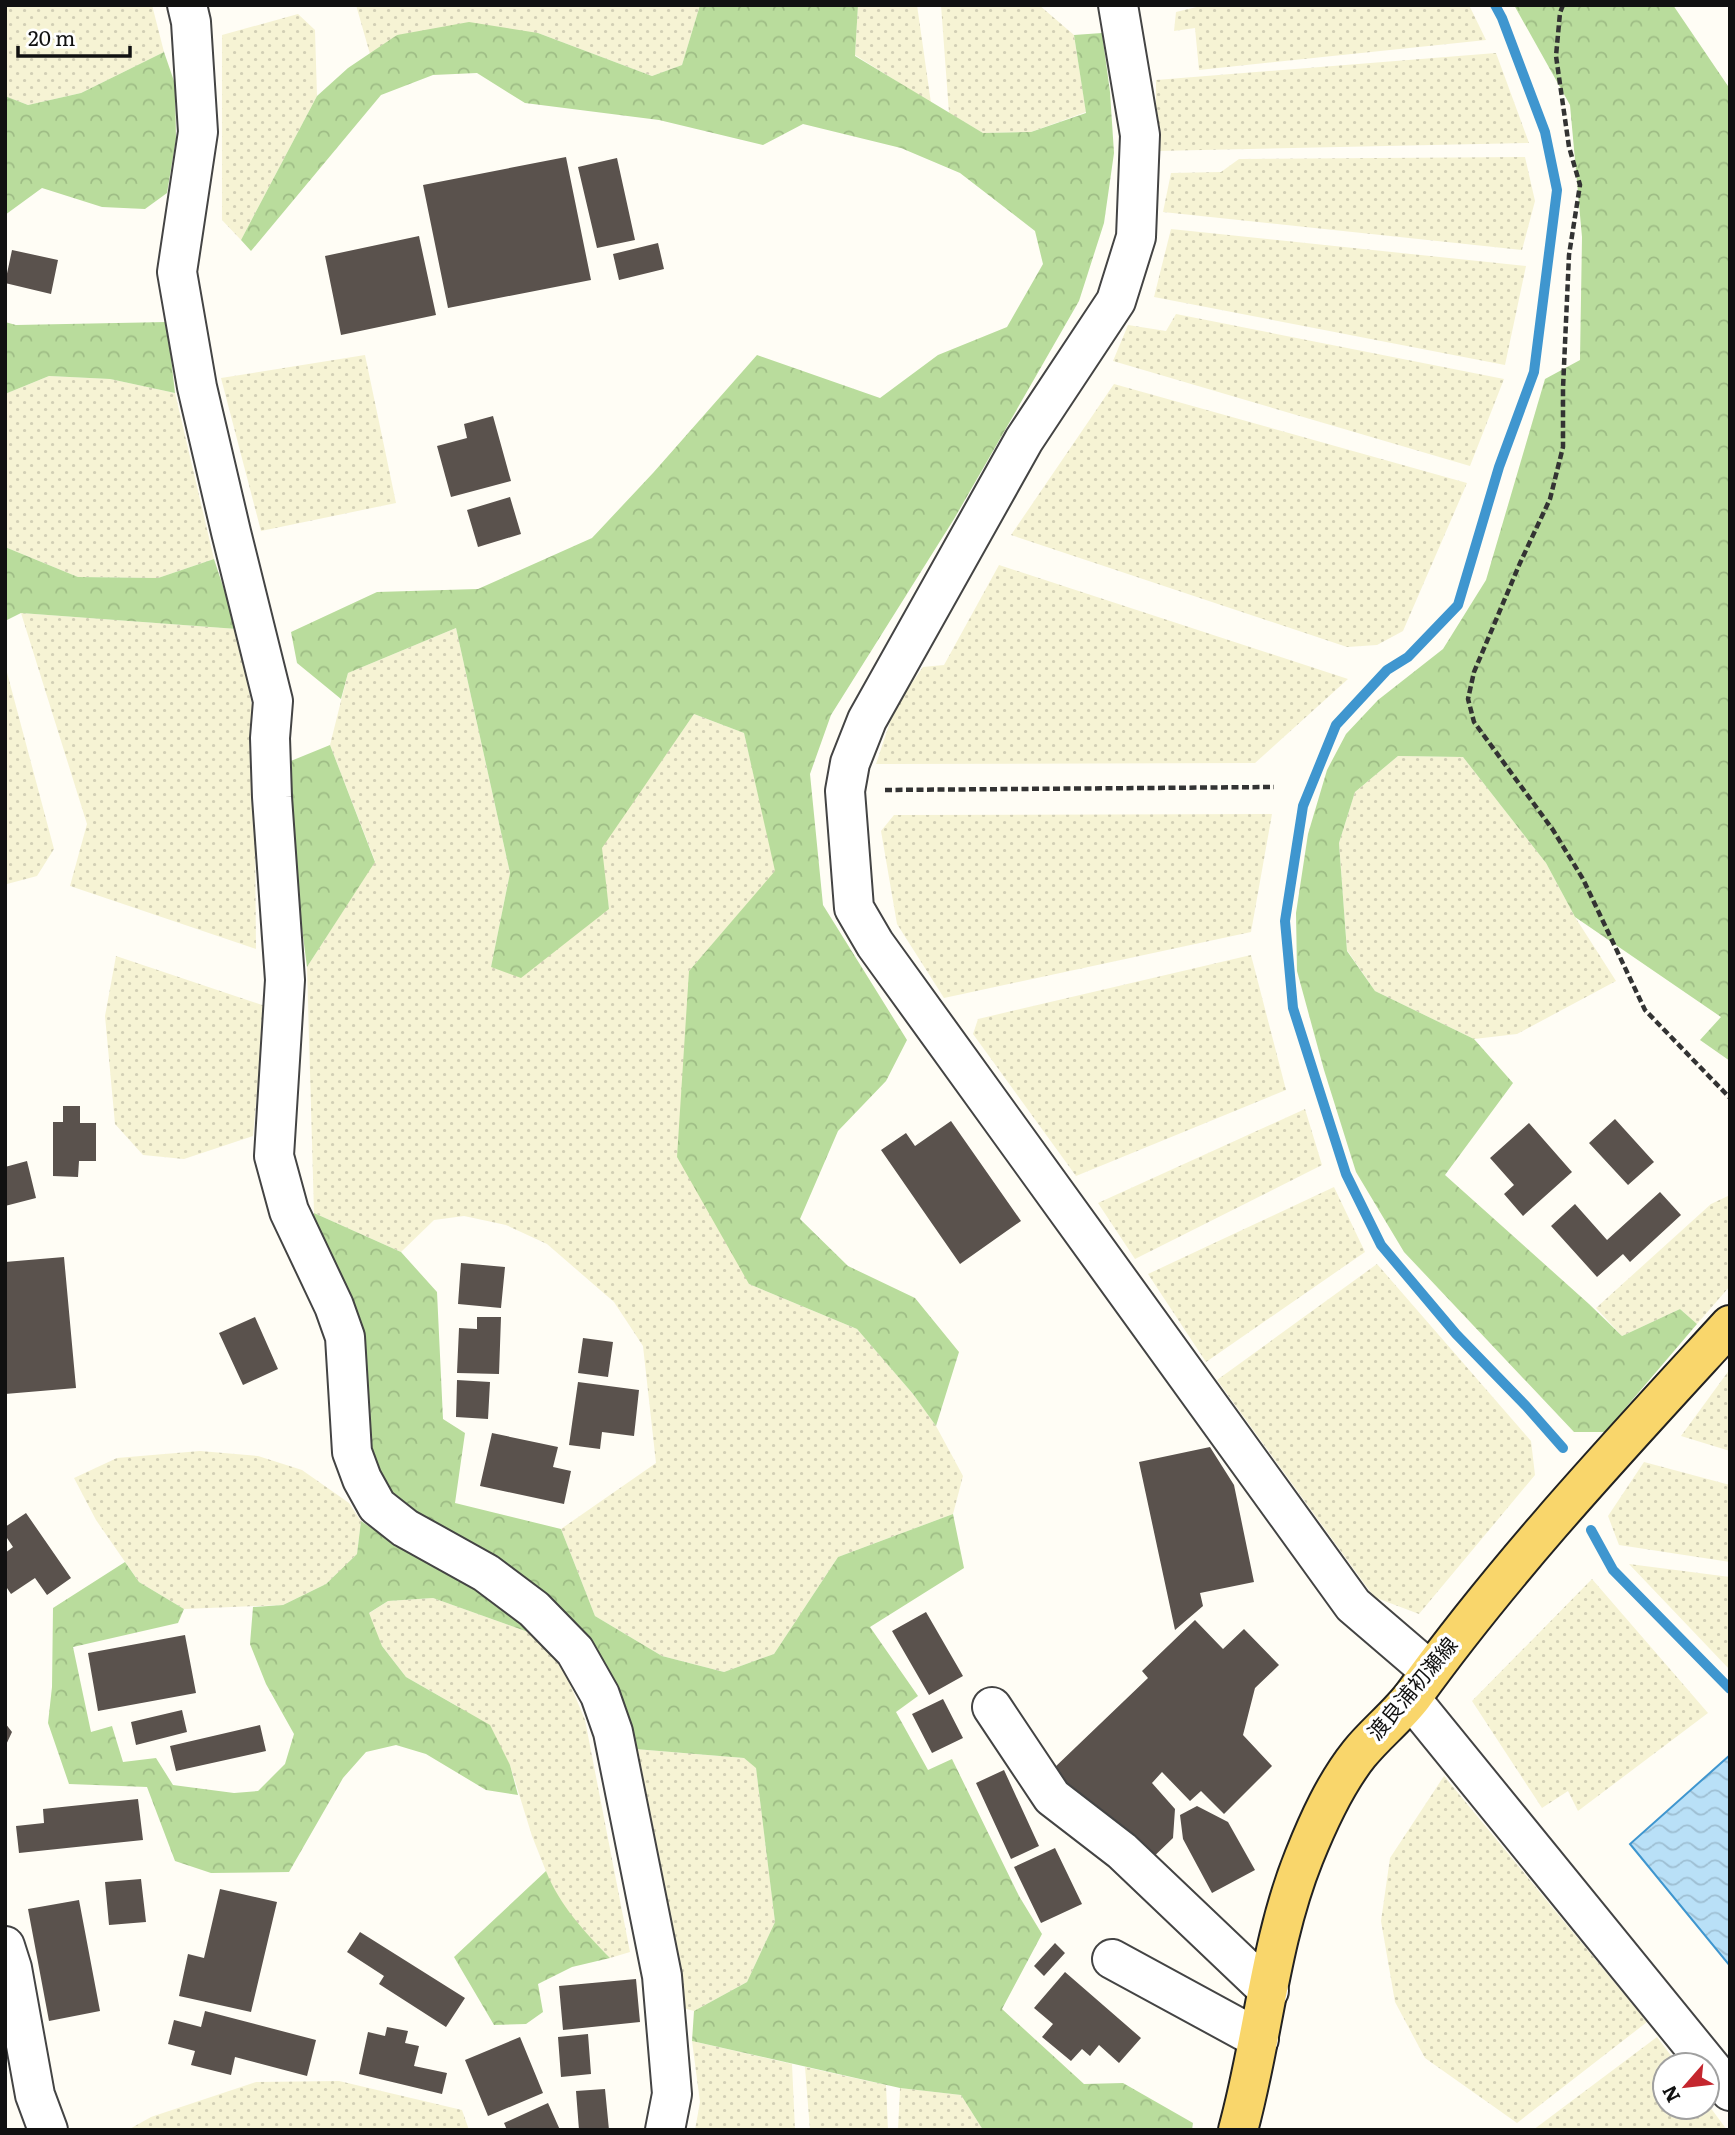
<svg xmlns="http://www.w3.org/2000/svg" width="1735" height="2135" viewBox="0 0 1735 2135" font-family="Literata,'Noto Sans JP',serif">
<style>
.farmland{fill:url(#farmland-dots)}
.forest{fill:url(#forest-crowns)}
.water{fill:url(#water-waves);stroke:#3f96cf;stroke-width:2}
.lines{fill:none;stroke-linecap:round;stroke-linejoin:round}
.stream{stroke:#3f96cf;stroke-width:10}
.building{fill:#5a524d}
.minor-casing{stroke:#444;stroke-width:42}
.major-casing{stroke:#222;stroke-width:42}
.path{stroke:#333;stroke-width:4.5;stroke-dasharray:7 3.5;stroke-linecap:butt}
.minor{stroke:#fff;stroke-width:38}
.major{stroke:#f9d66b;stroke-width:38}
.labels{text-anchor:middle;stroke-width:7;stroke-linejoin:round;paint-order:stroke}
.street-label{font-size:21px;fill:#111;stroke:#fff}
</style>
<defs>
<pattern id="farmland-dots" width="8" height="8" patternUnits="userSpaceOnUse" patternTransform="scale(1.75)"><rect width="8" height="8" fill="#f6f3d4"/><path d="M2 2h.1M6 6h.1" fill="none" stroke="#d2cfb5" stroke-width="1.8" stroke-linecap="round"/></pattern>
<pattern id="forest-crowns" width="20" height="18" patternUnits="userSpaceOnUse" patternTransform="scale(1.75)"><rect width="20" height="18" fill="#b9dc9c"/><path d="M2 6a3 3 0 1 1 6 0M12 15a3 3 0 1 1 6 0" fill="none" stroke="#9ebc85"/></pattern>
<pattern id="water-waves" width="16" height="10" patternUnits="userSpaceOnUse" patternTransform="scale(1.75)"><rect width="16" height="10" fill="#b9e0f7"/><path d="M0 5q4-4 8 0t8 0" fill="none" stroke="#9ebfd3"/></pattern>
</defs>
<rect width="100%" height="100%" fill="#fffdf5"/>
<!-- farmland -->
<path class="farmland" d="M5,5h147l12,47 -83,41 -53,12 -23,-9z
M356,5h344l-18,60 -30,11 -114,-43 -141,2 -27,19z
M858,5h59l14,98 -76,-48z
M941,5h98l35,30 12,77 -55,20 -48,1 -34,-20z
M1205,5h264l17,35 -287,30 -4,-42 -21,3 2,-19z
M298,14l17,16 2,66 -76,144 -19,-20v-185z
M1496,53l33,90 -373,8v-71z
M1525,157l10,44 -13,49 -359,-38 8,-39 50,-1 18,-13z
M1171,229l355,37 -21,99 -351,-68z
M1176,314l328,65 -34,87 -357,-105 15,-36 38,6z
M365,355l31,148 -135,28 -40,-153z
M49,376l61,3 65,14 39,166 -56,19 -80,-1 -73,-30v-153z
M1114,384l353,99 -64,148 -26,14 -30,2 -336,-112z
M999,565l349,114 -93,84 -379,1 19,-57 28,-40 21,-2z
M21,613l216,16 17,87 2,233 -186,-63 17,-62z
M456,628l54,245 -19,94 118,-58 -8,-61 93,-134 50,19 32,138 -87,100 60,313 108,45 56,65 23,32 27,50 -10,38 -115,43 -64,97 -50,18 -62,-16 -67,-40 -34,-87 95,-66 -13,-117 -29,-44 -67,-58 -41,-19 -42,-9 -30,4 -33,32 -87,-39 -7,-246 68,-106 -45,-116 18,-72z
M5,665l49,184 -17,27 -30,8h-2z
M1398,756l65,1 83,106 29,54 41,64 -99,53 -43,5 -99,-48 -28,-41 -8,-107 16,-51z
M1272,814l-21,118 -307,66 -47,-74 -16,-93 13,-16z
M1251,955l35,135 -210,86 -103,-142 5,-15z
M116,956l149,50 -12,130 -69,23 -41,-4 -28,-31 -10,-108z
M1305,1109l17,56 -187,94 -37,-56z
M1334,1187l31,65 -159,110 -58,-88z
M1730,1195v91l-33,38 -17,-15 -58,27 -26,-28 115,-104z
M1377,1264l154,177 4,34 -116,139 -45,-17 -157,-217z
M1730,1369v82l-49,-15z
M200,1451l58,5 44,14 47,33 12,18 -4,33 -31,30 -43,21 -99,4 -45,-27 -43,-62 -22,-42 43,-20z
M1644,1462l86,23v77l-111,-17 -11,-29z
M1629,1564l101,13v93z
M1592,1579l116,134 -130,98 -10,-20 -26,17 -70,-107z
M433,1598l95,34 32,28 25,60 45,232 -20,6 -28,-28 -27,-36 -23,-58 -22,-71 -53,-59 -51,-29 -30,-39 -8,-24 20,-13z
M635,1749l109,9 12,9 19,155 -28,60 -53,29 -19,-5z
M1444,1776l203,246 -130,101 -92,-65 -30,-56 -14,-81 9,-63z
M1657,2037l21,28h-13v42h42v-4l20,27h-194z
M692,2041l100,23 3,66h-100l5,-28z
M805,2067l81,18 2,45h-78z
M339,2081l123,29 7,20h-341l23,-13 105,-35z
M900,2088l61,7 22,35h-85z"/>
<!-- forest -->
<path class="forest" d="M700,5h158l-3,51 128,77 48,-1 55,-19 -12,-78 28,-2 8,59 4,61 -10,70 -25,78 -125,218 -123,196 -21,59 13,131 84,135 -21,41 -48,50 -38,88 48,47 67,32 44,54 -23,74 -23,-32 -56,-65 -108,-45 -72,-127 12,-186 86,-100 -31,-138 -50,-19 -92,134 7,61 -88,69 -30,-11 19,-94 -54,-245 -108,45 -7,26 -44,-36 -6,-31 86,-40 101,-3 114,-51 61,-65 104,-118 123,43 58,-43 69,-28 36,-63 -8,-33 -75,-58 -59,-25 -98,-24 -40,21 -104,-25 -134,-17 -48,-30 -44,2 -52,20 -130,156 -10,-11 76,-144 31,-28 49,-33 72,-13 69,11 114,43 30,-11z
M1514,5h159l57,84v972l-30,-21 21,-23 -146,-100 -29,-54 -83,-106 -65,-1 -43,36 -16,51 8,108 28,40 99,48 39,44 -68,92 144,129 33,32 58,-27 17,15 -92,108h-31l-170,-180 -48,-80 -32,-102 -27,-99 -1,-58 12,-79 19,-64 19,-36 32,-34 65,-51 43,-69 59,-201 35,-19 2,-123 -12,-132z
M164,52l11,32 1,55 -9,54 -22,16 -43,-2 -60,-19 -37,27v-119l23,9 53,-12z
M5,322l11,3 151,-3 8,71 -65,-14 -61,-3 -44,18z
M5,547l73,30 80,1 56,-19 23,70 -216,-16 -16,8z
M330,745l45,117 -68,105 -26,-202z
M314,1213l87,39 36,40 6,127 22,14 -10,70 106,26 34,87 67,40 62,16 50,-18 64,-97 115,-43 11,54 -94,59 48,69 -22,16 32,58 24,-11 67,137 23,38 -40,75 82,75 39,-1 70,40 -1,7h-209l-22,-35 -61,-7 -208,-47 2,-30 53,-29 28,-60 -19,-154 -12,-10 -109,-9 -9,-42 -26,-48 -49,-62 -55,-40 -107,-59 -24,-37 -54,-229z
M361,1521l45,30 72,34 50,47 -95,-34 -45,3 -19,12 13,33 24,31 84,48 20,40 8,30 -32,-5 -60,-36 -30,-9 -30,7 -23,26 -54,94 -78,1 -36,-12 -28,-74 -78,-3 -21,-61 4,-36 1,-79 72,-46 14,20 45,27 -6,14 -105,24 18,85 21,-6 11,36 33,-4 17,27 61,8 24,-2 27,-27 9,-30 -28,-50 -16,-40 3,-37 30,-2 43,-21 31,-30z
M546,1871c14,35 38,60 64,87l-38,9 -34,17 5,28 -17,12 -32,1 -40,-68z"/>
<!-- water -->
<path class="water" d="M1730,1755v211l-100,-122z"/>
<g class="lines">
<!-- stream -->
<path class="stream" d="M1495,5l7,13 43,114 12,58 -23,182 -35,95 -41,138 -50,52 -21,13 -51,55 -33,81 -18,115 8,87 53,166 35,71 75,89 70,72 37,42
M1591,1530l22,40 117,119"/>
</g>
<!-- building -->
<path class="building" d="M566,157l25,123 -143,28 -25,-123z
M617,158l18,82 -38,8 -19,-81z
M419,236l17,79 -95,20 -16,-79z
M658,243l6,26 -45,11 -6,-26z
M12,250l46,10 -7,34 -46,-11z
M493,416l18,65 -60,16 -14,-51 30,-8 -3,-14z
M510,497l11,37 -43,13 -11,-37z
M63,1106h17v17h16v38h-17l-1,16 -25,-1v-54h10z
M1615,1119l39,43 -26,23 -39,-42z
M951,1121l70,100 -61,43 -79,-114 25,-17 9,13z
M1529,1123l43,49 -49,44 -19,-22 10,-9 -24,-27z
M27,1161l9,37 -31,8v-39z
M1660,1192l21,23 -51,47 -7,-8 -26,23 -46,-51 24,-22 32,36z
M64,1257l12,131 -71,6v-132z
M461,1263l44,4 -4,41 -43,-4z
M255,1317l23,52 -35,16 -24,-52z
M477,1317h24l-2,57 -42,-1 2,-45 18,1z
M583,1338l30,4 -5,35 -30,-4z
M457,1380l33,2 -2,37 -32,-2z
M578,1382l61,8 -5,46 -32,-4 -2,17 -31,-4z
M492,1433l66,14 -5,20 18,4 -7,33 -84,-18z
M1210,1447l24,38 20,97 -54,11 3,13 -28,24 -36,-168z
M26,1513l45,65 -24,17 -12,-17 -24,16 -6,-9v-32l8,-6 -8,-12v-8z
M926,1612l37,64 -34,19 -37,-64z
M1195,1620l28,29 21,-20 35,36 -24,23 -12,47 29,31 -48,48 -23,-23 -11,10 -28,-29 -10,11 23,26 -2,29 -28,27 -92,-96 95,-91 -6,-7z
M185,1635l11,58 -98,18 -10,-58z
M943,1699l20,39 -31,15 -20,-39z
M182,1710l5,22 -51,13 -5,-23z
M5,1723l7,9 -7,15z
M260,1725l6,26 -90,20 -6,-25z
M1004,1770l35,76 -28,13 -35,-76z
M138,1799l5,41 -124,13 -3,-27 28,-3 -1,-14z
M1197,1806l31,16 27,48 -43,23 -29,-54 -3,-24z
M1055,1848l27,56 -41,19 -27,-56z
M141,1879l5,43 -37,3 -4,-43z
M220,1889l57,13 -26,110 -72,-16 9,-42 16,4z
M79,1900l21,111 -51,10 -21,-112z
M360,1932l105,66 -19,29 -67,-43 5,-8 -37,-24z
M1055,1943l10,10 -21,23 -10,-10z
M1065,1972l76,66 -22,25 -20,-18 -9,11 -8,-7 -11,12 -29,-24 11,-13 -19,-16z
M636,1979l4,43 -77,8 -4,-44z
M205,2011l111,29 -9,36 -72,-19 -4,18 -40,-10 4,-14 -27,-7 6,-24 27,7z
M387,2027l21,4 -3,12 14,3 -5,20 33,7 -5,21 -83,-20 9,-42 17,4z
M588,2034l3,40 -30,3 -3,-40z
M520,2037l23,56 -55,23 -23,-56z
M605,2089l4,41h-30l-3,-39z
M548,2103l12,27h-53l-3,-7z"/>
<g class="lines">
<!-- minor casing -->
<g class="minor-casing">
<path id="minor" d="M187,5l4,17 7,110 -21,140 20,115 34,145 42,169 -3,37 2,59 13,183 -11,176 15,55 45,95 11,31 7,115 10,27 15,27 28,22 81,45 48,36 41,42 25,44 13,37 49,244 10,118 -7,36
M1118,5l22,130 -4,102 -20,64 -92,139 -157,280 -17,43 -5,28 9,117 21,36 478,661 77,66
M1411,1699l319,392
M992,1707l60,90 70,54 147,140
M5,1946l7,22 23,127 13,35
M1112,1959l147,80"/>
</g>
<!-- major casing -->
<g class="major-casing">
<path id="major" d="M1238,2130c25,-90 31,-186 66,-273 14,-35 31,-73 55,-103 16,-20 38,-37 54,-58 95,-132 207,-251 317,-371"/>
</g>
<!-- path -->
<path class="path" d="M1563,5l-3,8 -4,43 13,91 11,38 -11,70 -6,133v59l-13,52 -30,64 -46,109 -6,27 6,23 79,108 30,49 62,131 85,88
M885,790l389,-3"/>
<!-- minor -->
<use href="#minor" class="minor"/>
<!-- major -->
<use href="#major" class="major"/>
</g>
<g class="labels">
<!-- street labels -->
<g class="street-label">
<text transform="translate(1413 1689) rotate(-50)" y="7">渡良浦初瀬線</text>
</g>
</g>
<!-- border -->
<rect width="1735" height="2135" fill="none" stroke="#111111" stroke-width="14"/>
<!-- north arrow -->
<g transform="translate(1686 2086) rotate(242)"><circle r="33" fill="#ffffff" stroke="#a0a0a0" stroke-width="2"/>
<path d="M0-5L12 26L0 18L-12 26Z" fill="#c4262e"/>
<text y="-10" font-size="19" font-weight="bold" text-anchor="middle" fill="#111111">N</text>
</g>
<!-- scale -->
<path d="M18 46v10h112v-10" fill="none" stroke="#111111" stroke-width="3.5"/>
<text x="28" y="46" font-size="21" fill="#111111" stroke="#ffffff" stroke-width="5" paint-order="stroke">20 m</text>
</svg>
